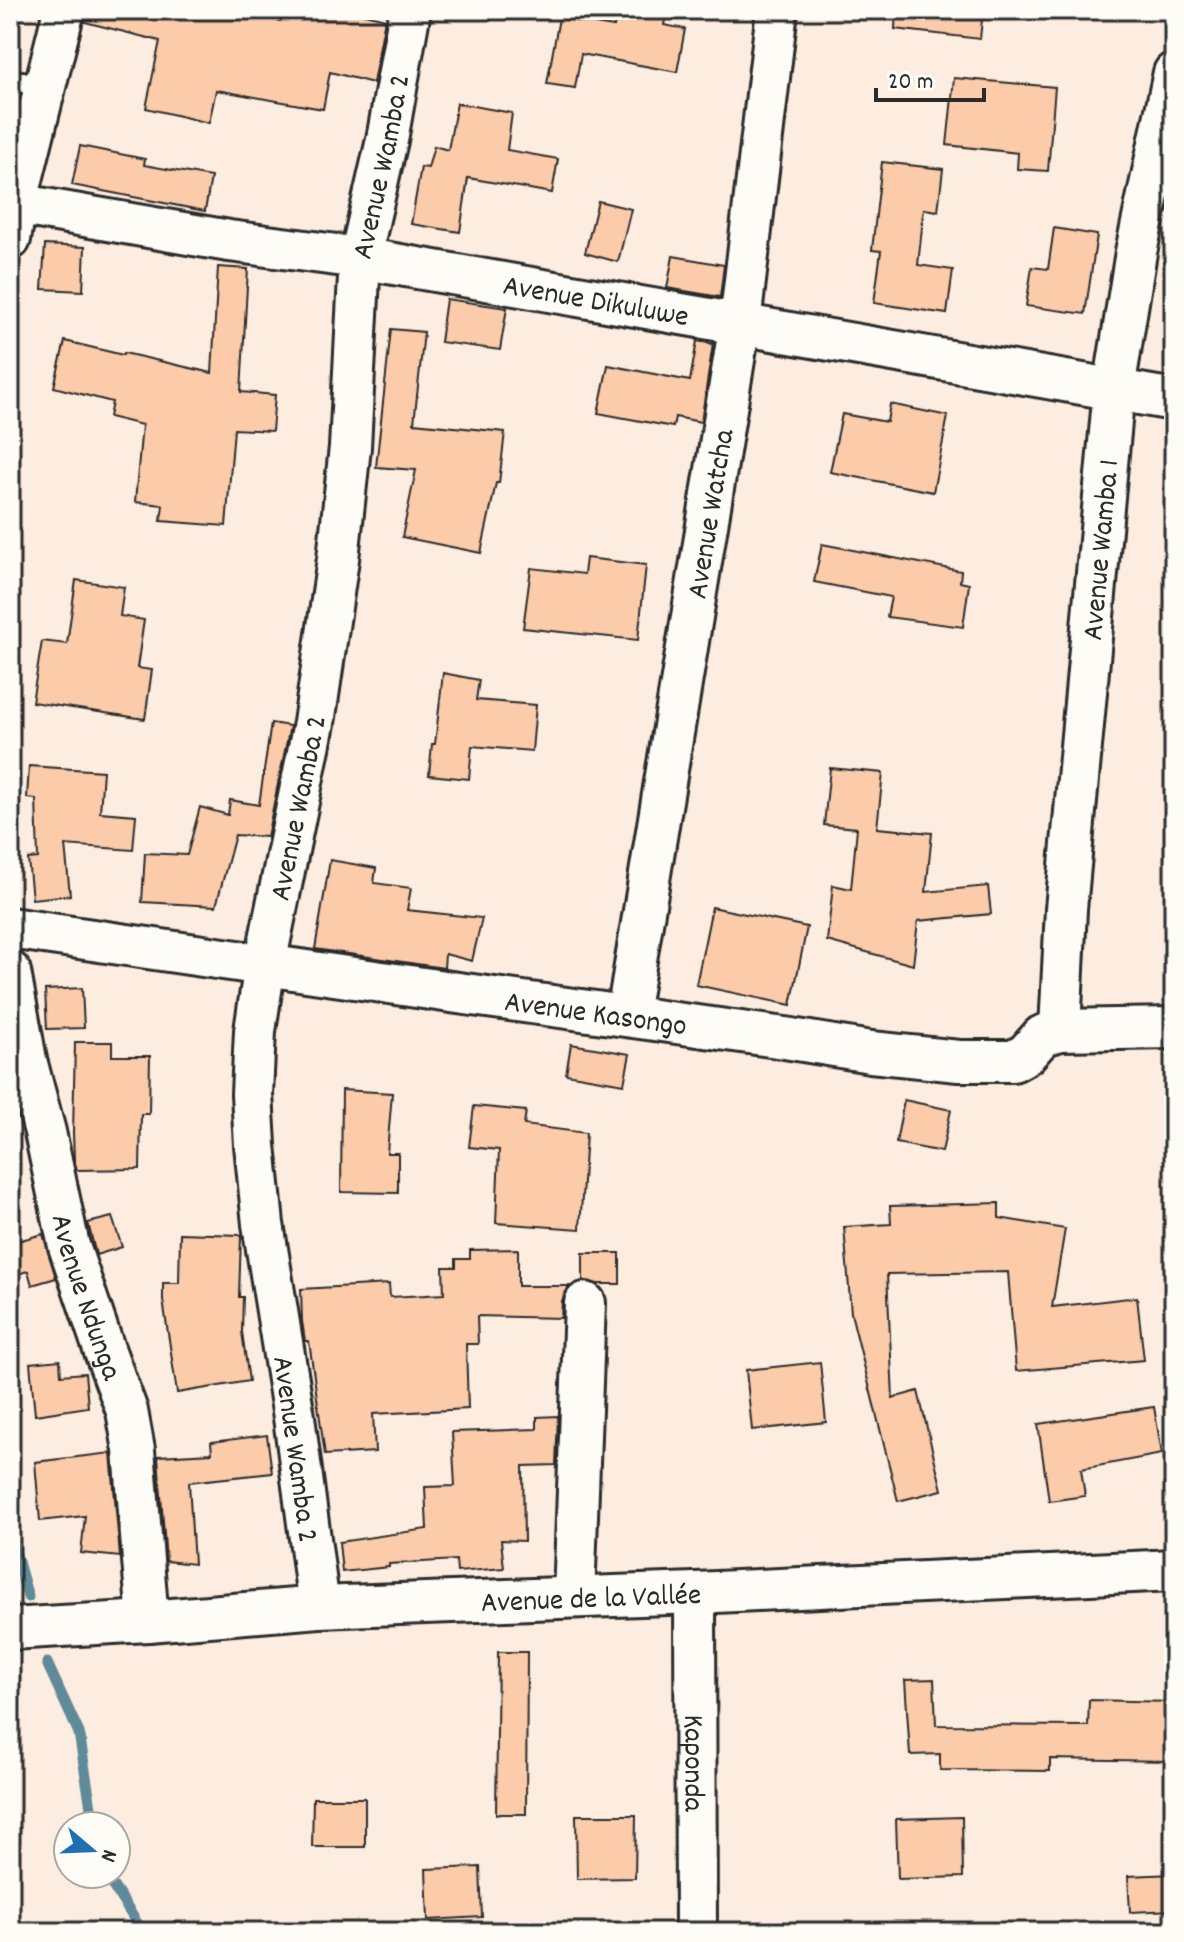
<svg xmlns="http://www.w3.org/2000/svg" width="1184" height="1942" viewBox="0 0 1184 1942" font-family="Dekko,sans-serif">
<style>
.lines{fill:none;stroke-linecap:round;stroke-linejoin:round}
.stream{stroke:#5f8a99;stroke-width:11}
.building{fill:#fbcbaa;stroke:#2b2b2b;stroke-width:2}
.lane-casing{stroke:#2b2b2b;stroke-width:26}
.street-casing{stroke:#2b2b2b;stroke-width:46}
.lane{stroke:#fdfcf7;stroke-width:20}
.street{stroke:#fdfcf7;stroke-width:40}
.labels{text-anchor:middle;stroke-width:7;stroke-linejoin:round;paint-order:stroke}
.street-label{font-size:30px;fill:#2b2b2b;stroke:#fdfcf7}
</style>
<rect width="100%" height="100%" fill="#fcede0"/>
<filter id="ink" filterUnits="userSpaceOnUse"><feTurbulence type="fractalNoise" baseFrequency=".0125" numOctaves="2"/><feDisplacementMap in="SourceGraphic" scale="16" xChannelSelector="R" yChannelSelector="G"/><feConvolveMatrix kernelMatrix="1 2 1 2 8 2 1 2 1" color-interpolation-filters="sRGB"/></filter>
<g filter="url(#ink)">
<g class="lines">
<!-- stream -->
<path class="stream" d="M10,1534l18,63
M47,1663l32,70 15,93
M105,1874l38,58"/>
</g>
<!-- building -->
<path class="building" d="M86,10h145l48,11 2,-11h68l36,9 -12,64 -43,-11 -7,37 -107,-19 -7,33 -63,-15 14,-67 -75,-19z
M617,10h50l-3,15 21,4 -8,43 -96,-18 -6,34 -28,-4 12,-66 55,9z
M896,10h87l-3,29 -85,-10z
M954,78l101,9 -7,84 -31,-2 1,-16 -71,-8z
M457,103l55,10 -5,37 51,9 -6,34 -84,-15 -8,54 -49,-8 10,-57 7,1 6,-22 14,4z
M80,146l65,13 -1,6 67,12 -6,34 -133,-26z
M882,162l61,7 -5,42 -14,-2 -6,56 35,5 -6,44 -73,-11 7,-52 -9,-1z
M598,201l33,8 -13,53 -33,-9z
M1054,228l43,7 -12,79 -59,-8 6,-39 16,2z
M45,245l40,2 -2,44 -41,-2z
M673,256l51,9 -4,32 -53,-9z
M218,267l30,2 -7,123 34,3 -3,36 -38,-2 -8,97 -65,-5 2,-16 -28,-3 7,-77 -33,-8 3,-15 -58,-15 11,-46 58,14 1,-2 88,20z
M446,299l61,9 -7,42 -60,-8z
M391,329l33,3 -10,91 91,9 -6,51h-3l-15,70 -79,-16 14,-67 -40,-3z
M697,341l16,3 -12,78 -26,-5 -2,10 -75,-14 10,-48 82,16z
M890,404l58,12 -15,76 -103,-20 12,-58 45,8z
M822,544l139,27 -1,11 9,2 -6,43 -76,-10 4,-20 -77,-15z
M586,558l60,7 -8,75 -115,-12 8,-60 53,6z
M76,580l48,7 -4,29 24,4 -7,48 15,2 -7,49 -113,-17 10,-61 25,3z
M443,673l36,7 -3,20 60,5 -4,46 -60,-5 -3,33 -40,-4 3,-31h3z
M271,723l19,3 -23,111 -32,-2 -19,71 -74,-4 3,-49 42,2 13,-48 28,8 2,-15 29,5z
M29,766l74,5 -3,41 36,3 -3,35 -68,-5 5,50 -38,4 -4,-40 10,-1 -2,-59 -9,-1z
M830,768l53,5 -6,55 55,5 -6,59 62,-6 3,28 -73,7 -5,44 -86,-24 6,-56 18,4 6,-61 -33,-3z
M330,860l46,8 -2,15 37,5 -4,22 75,8 -10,43 -27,-7 -1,14 -129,-19z
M712,907l95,20 -16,78 -95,-20z
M82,988l2,40 -37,1 -2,-39z
M75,1042h37v14h38l-1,58h-8l-1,55 -63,1 -3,-11 -1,-26z
M571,1044l59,10 -6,30 -58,-10z
M342,1090l50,3 -5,60h11v40l-57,-1z
M904,1100l47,10 -9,42 -46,-9z
M474,1106l52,5 -2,14 62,8 -6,96 -84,-6 3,-73 -30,-3z
M999,1203v15l66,11 -13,78 85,-10 7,63 -128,11 -8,-99 -121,2 6,124 25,-7 24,99 -44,11 -47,-188 -7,-86 47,-3 -1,-18z
M112,1217l10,30 -26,8 -8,-32z
M180,1233l61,2 -2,62h4l-1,35 7,49 -72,12 -14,-93v-17h16z
M43,1234l13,44 -24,7 -4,-14 -18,5v-33z
M518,1249v37h51l-7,15 -1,17 -84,-2 1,28h-12l2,65 -95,5 2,38 -50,3 -16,-114h-4l-3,-20 -1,-32 88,-5 1,13 54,-3 -1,-27h13v-8h14v-9z
M583,1253h37v31h-22l-15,-3z
M60,1360l1,15 24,-2 3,34 -53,8 -5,-52z
M820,1362l6,60 -74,8 -6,-60z
M1154,1407l8,47 -81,15 4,27 -36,5 -11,-77z
M558,1416l-2,49 -33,1 1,75 -23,-1 3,28 -47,4 -1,-12 -67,4v3l-47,5 -3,-30 88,-13 -2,-42 30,-1 -3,-54 85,-3v-12z
M267,1435l5,38 -83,9 5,82 -28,-3 -8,-105 54,-3 -1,-11z
M111,1453l9,104 -39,-4 4,-37 -45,5 -5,-59z
M498,1652h29l-1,162h-30z
M934,1679l2,46 152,1 1,-26 84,2 -2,59 -121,-2v12l-110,-1v-16l-30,1 -5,-75z
M313,1798h52v49h-53z
M576,1815h60l-1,63 -58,1z
M962,1817l1,60 -65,2 -2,-60z
M480,1867l2,50 -54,3 -2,-51z
M1174,1874v36l-44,2 -2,-36z"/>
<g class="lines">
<!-- lane casing -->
<g class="lane-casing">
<path id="lane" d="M10,80l36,6"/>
</g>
<!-- street casing -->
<g class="street-casing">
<g id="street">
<path id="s1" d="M16,204l213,37 131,17 814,142"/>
<path d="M10,239l6,-35 48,-194"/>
<path id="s2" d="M10,928l448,65 327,45 86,14 88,9h54l13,-7 16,-18 18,-6 114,-2"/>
<path id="s3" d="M10,972l16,88 19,72 24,114 35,103 23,62 7,39 14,171"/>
<path id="s4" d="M627,1015l113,-692 37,-313"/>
<path id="s5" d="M1060,1030l6,-121 48,-520 22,-137 38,-179"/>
<path id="s6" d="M695,1593l1,339"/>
<path d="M574,1597l11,-294"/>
<path id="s7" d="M319,1607l-25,-190 -31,-193 -8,-79 -3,-51 3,-63 10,-67 49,-241 24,-164 12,-112 10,-189 27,-118 23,-130"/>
<path id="s8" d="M10,1629l138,-8 171,-14 376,-14 479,-23"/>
</g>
</g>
<!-- lane -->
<use href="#lane" class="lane"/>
<!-- street -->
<use href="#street" class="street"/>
</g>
</g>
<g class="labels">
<!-- street labels -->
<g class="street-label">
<text dy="10" stroke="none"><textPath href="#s7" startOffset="1456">Avenue Wamba 2</textPath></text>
<text dy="10" stroke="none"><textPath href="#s1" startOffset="588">Avenue Dikuluwe</textPath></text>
<text dy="10" stroke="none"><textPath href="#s4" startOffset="508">Avenue Watcha</textPath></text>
<text dy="10" stroke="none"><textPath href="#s5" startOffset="482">Avenue Wamba 1</textPath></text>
<text dy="10" stroke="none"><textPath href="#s7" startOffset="808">Avenue Wamba 2</textPath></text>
<text dy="10" stroke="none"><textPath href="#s2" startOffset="592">Avenue Kasongo</textPath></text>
<text dy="10" stroke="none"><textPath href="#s3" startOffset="334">Avenue Ndunga</textPath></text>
<text transform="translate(297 1449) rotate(82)" y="10">Avenue Wamba 2</text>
<text dy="10" stroke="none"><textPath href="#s8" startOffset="582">Avenue de la Vallée</textPath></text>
<text dy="10" stroke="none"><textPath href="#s6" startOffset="170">Kaponda</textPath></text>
</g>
</g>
<!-- margin -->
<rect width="1184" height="1942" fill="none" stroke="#fdfcf7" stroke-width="40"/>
<rect x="20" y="20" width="1144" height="1902" fill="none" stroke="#2b2b2b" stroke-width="3" filter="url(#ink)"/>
<!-- north arrow -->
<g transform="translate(92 1850) rotate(109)"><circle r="38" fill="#fdfcf7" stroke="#a9a8a5" stroke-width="2"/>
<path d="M0-6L14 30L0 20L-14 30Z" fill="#1f6fb2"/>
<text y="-12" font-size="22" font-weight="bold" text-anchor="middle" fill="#2b2b2b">N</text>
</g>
<!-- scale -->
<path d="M876 88v12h108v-12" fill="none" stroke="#2b2b2b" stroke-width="4"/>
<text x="888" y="88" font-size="24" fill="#2b2b2b" stroke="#fdfcf7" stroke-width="6" paint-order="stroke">20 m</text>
</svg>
